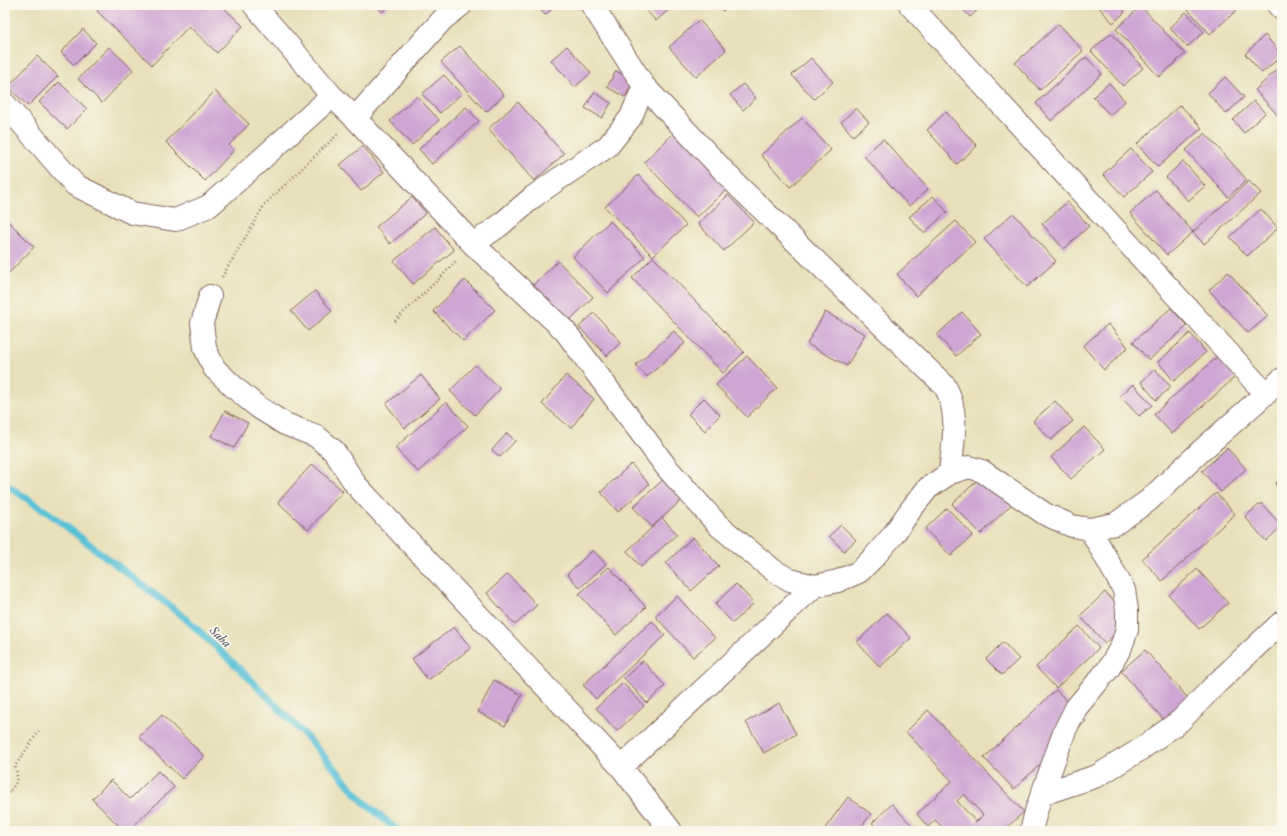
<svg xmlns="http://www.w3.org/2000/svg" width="1287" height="836" viewBox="0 0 1287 836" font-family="'IM FELL Double Pica',serif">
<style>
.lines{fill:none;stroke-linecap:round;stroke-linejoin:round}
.stream{stroke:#5ac1d7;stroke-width:7}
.building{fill:#cea5d3;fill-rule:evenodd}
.minor-casing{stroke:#81635d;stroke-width:24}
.path{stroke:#81635d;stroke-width:2.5;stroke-dasharray:1 3;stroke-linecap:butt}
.minor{stroke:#fff;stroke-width:22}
.labels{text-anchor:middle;stroke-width:3.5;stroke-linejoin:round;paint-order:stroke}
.water-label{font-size:13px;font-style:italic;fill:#505867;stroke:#fbf7ec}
</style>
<rect width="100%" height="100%" fill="#fbf7ec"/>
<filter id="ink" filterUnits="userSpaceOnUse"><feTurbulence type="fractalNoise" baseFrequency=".025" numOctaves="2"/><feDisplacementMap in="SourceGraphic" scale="8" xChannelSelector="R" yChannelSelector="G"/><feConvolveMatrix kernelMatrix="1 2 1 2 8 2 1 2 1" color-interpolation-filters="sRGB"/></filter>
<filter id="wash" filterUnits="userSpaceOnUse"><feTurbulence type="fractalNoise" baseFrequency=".012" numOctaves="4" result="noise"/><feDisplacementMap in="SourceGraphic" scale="16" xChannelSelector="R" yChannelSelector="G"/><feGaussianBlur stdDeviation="0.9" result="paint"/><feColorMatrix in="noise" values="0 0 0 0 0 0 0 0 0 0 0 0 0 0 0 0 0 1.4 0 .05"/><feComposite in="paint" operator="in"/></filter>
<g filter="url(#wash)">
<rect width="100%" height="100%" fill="#e8e0ba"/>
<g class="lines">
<!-- stream -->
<path class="stream" d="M5,484l45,30 134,103 62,58 60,61 57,65 35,30"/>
</g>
<g id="blocks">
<!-- building -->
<path class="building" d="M103,5h118l22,21 -26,27 -28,-27 -37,39 -55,-54z
M376,5h14l-8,7z
M536,5h20l-11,10z
M641,5h33l-18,16z
M718,5h11l-6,6z
M959,5h24l-13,12z
M1097,5h22l6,7 -12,11z
M1184,5h51l3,4 -28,25z
M1141,6l44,48 -26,23 -43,-48z
M1186,12l18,20 -17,15 -17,-19z
M699,20l27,30 -30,27 -27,-30z
M1059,24l24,27 -43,39 -25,-27z
M83,29l13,14 -22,22 -13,-13z
M1111,33l32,35 -20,18 -32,-35z
M1265,35l17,20 -20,18 -17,-19z
M460,46l44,49 -18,17 -45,-50z
M567,46l24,27 -16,14 -24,-27z
M109,47l24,23 -31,33 -24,-24z
M37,56l21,20 -30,30 -20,-19z
M1086,57l16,17 -51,47 -15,-18z
M811,58l22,24 -19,17 -22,-24z
M1282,65v55l-27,-30z
M616,71l18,10 -9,16 -18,-10z
M444,75l17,19 -21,19 -18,-19z
M1225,77l19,20 -18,17 -18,-21z
M59,82l28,27 -20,20 -28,-27z
M1109,83l16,18 -15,14 -17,-18z
M743,84l13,14 -13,12 -13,-15z
M215,91l34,33 -20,21 5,5 -29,31 -39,-39z
M594,92l17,11 -9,15 -17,-10z
M417,96l22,24 -27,25 -22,-24z
M1254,101l11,12 -21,20 -11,-13z
M518,102l46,52 -30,27 -46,-52z
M1180,105l22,23 -44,39 -21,-23z
M466,107l13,14 -47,43 -13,-15z
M856,108l13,14 -16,14 -12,-14z
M946,112l31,34 -20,18 -30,-34z
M802,118l29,32 -41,37 -29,-32z
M677,130l53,56 -33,31 -53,-55z
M1205,133l42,47 -19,17 -42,-47z
M883,139l45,50 -19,17 -45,-50z
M363,146l21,26 -23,19 -21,-26z
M1131,149l21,23 -28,25 -21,-23z
M1183,161l22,25 -17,15 -22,-24z
M638,175l48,50 -33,31 -48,-49z
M1249,181l12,12 -57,51 -11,-12z
M1156,190l37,42 -26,23 -37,-42z
M728,195l26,27 -30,29 -26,-27z
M933,196l14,16 -23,21 -15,-16z
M412,197l14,16 -36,31 -14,-17z
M1067,202l22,24 -25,23 -22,-25z
M1261,209l17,19 -31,28 -17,-19z
M1013,213l43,48 -29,26 -43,-48z
M7,220l27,27 -29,30v-55z
M610,221l35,36 -37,36 -35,-36z
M956,221l19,21 -59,54 -19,-22z
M435,227l19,23 -41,34 -19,-23z
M653,257l91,95 -21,21 -91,-95z
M558,261l35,36 -25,25 -35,-37z
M1228,272l40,44 -20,17 -39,-43z
M465,280l30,30 -32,31 -30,-30z
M315,291l17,20 -24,20 -17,-20z
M1171,308l16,18 -38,34 -16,-18z
M825,312l40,22 -18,32 -40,-22z
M962,312l19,22 -25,22 -19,-21z
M594,313l27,29 -14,14 -28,-29z
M1108,324l20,23 -24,23 -21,-24z
M674,331l11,12 -38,34 -11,-12z
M1190,333l16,19 -32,29 -16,-19z
M747,356l30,32 -30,29 -31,-32z
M1217,357l18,20 -63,57 -18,-20z
M475,365l25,24 -25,26 -25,-24z
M1155,369l16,18 -15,13 -15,-18z
M421,375l19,24 -35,29 -19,-24z
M566,375l28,24 -23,29 -29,-24z
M1133,384l19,21 -13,11 -19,-20z
M704,398l16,17 -15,16 -17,-17z
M1055,401l18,20 -22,19 -18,-19z
M446,402l22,24 -50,46 -23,-24z
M225,411l23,12 -14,25 -23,-12z
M1084,427l21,22 -34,30 -20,-22z
M507,433l8,8 -15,16 -8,-7z
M1227,448l19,21 -25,23 -19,-21z
M312,464l31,27 -35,39 -30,-28z
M631,464l18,20 -31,28 -17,-20z
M983,475l28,30 -30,29 -29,-30z
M1282,477v15l-7,-8z
M665,478l19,20 -32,29 -19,-20z
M1216,493l19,21 -73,67 -20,-22z
M1261,503l21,23 -16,15 -21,-24z
M947,508l26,27 -22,21 -26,-27z
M662,518l15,16 -36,33 -14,-16z
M841,525l15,15 -12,11 -15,-15z
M693,537l26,29 -28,25 -25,-28z
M593,550l13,14 -26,24 -13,-14z
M609,567l37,40 -30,28 -37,-41z
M1197,569l31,34 -29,26 -30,-34z
M508,574l29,31 -22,20 -28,-32z
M736,584l18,19 -21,20 -18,-19z
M1105,592l26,28 -26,23 -25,-27z
M677,596l38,42 -22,19 -38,-41z
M887,613l24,25 -31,29 -23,-25z
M652,621l13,14 -69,64 -13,-14z
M1079,626l20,22 -43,40 -20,-21z
M454,627l17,21 -43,32 -16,-21z
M1003,642l16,17 -17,16 -16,-16z
M1145,650l50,56 -24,22 -50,-57z
M643,661l22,25 -18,17 -23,-25z
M494,680l28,15 -17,31 -27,-14z
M623,683l21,23 -27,25 -21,-23z
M1056,690l30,31 -72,68 -30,-31z
M779,703l17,31 -32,19 -18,-31z
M928,710l96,102 -21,19h-57l-11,-11 -7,7 -11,-13 35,-33 -46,-49zM964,794l19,21 -7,7 -19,-21z
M162,715l42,41 -22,23 -43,-42z
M158,771l16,16 -46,44h-4l-32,-32 19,-19 19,19z
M848,797l23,17 -13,17h-35z
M892,804l25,27h-37l-8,-8z"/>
</g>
</g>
<g filter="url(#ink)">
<use href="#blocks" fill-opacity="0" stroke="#81635d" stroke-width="1"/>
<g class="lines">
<!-- minor casing -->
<g class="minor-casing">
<path id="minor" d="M254,5l78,91 23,22 118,126 92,87 102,137 52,58 54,44 17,10 25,6
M592,5l52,81 92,98 209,202c15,28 8,56 5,87
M910,5l356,389
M1278,5l4,4
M5,104l70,81 57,28 43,7 34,-14 123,-110
M355,118l88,-99 18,-14
M473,244l26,-18 34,-29 24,-17 51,-34 23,-29 13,-31
M210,296l-8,27 3,25 9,20 22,21 22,18 27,17 31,12 18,15 22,34 265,282 50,64
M621,767l177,-166 17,-15 23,-5 21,-9 15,-15 19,-22 19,-27 16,-20 22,-15 19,-6 13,4 63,43 27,12 18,3 25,-5 33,-23 54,-51 80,-71
M1042,794l55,-18 41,-25 42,-30 37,-38 65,-61
M1031,831l6,-23 28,-78 11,-22 33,-40 12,-21 6,-17v-20l-3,-20 -34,-61"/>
</g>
<!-- path -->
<path class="path" d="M222,277l43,-73 74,-71
M395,321l45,-43 17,-18
M5,796c10,-10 15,-16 10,-30l24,-35"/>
<!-- minor -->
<use href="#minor" class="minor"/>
</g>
</g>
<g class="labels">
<!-- water labels -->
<g class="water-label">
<text transform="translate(221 636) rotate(44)" y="5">Saba</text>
</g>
</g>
<!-- margin -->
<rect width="1287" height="836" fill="none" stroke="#fbf7ec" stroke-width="20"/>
</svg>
